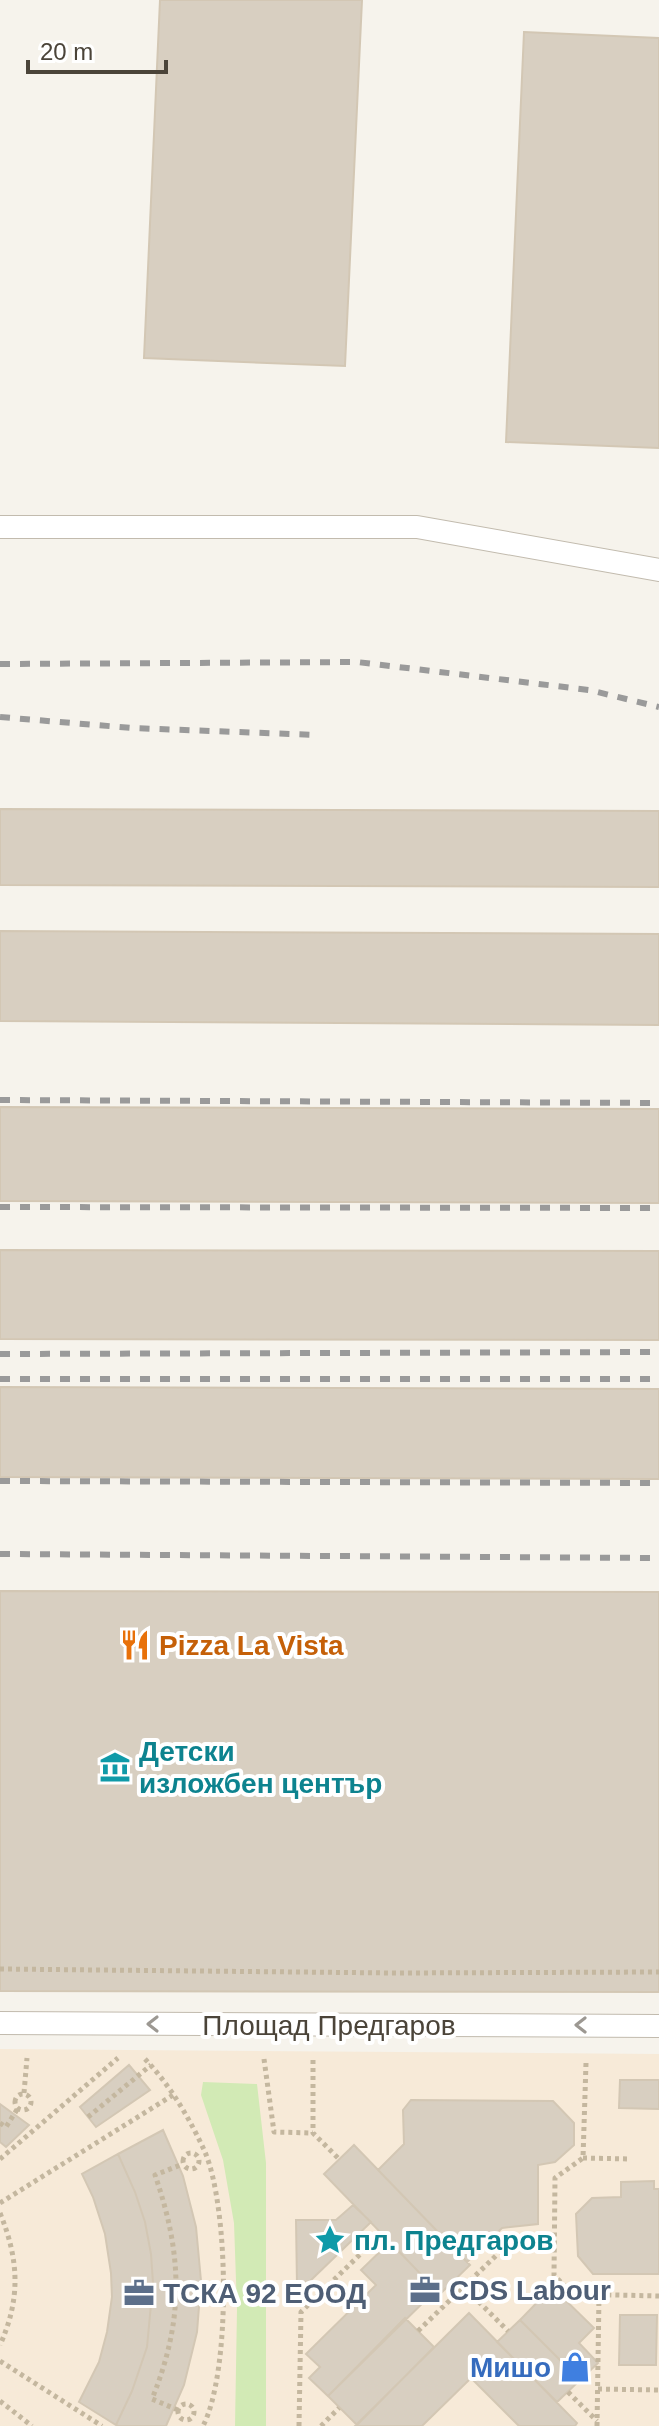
<svg xmlns="http://www.w3.org/2000/svg" width="659" height="2426" viewBox="0 0 659 2426" font-family="Helvetica,sans-serif">
<style>
.commercial{fill:#f7ead8}
.grass{fill:#d2eab5}
.building{fill:#d8cfc1;stroke:#d3c7b4;stroke-width:2}
.lines{fill:none;stroke-linecap:round;stroke-linejoin:round}
.service-casing{stroke:#c2bbae;stroke-width:24}
.path{stroke:#c4b79f;stroke-width:5;stroke-dasharray:4 4;stroke-linecap:butt}
.service{stroke:#fff;stroke-width:22}
.rail{stroke:#9a9a9a;stroke-width:6;stroke-dasharray:10 10;stroke-linecap:butt}
.oneway{stroke:#9c9892}
.labels{text-anchor:middle;stroke-width:8;stroke-linejoin:round;paint-order:stroke}
.food-label{font-size:28px;font-weight:bold;fill:#c56008;stroke:#fff;text-anchor:start}
.culture-label{font-size:28px;font-weight:bold;fill:#0d838f;stroke:#fff;text-anchor:start}
.street-label{font-size:28px;fill:#4b4439;stroke:#fff}
.service-label{font-size:28px;font-weight:bold;fill:#4e5e75;stroke:#fff;text-anchor:start}
.shop-label{font-size:28px;font-weight:bold;fill:#366cbe;stroke:#fff;text-anchor:end}
</style>
<rect width="100%" height="100%" fill="#f6f3ec"/>
<!-- commercial -->
<path class="commercial" d="M0,2049l659,5v372h-659z"/>
<!-- grass -->
<path class="grass" d="M203,2082l54,2 9,79v263h-31l2,-117 -3,-86 -11,-63 -22,-65z"/>
<!-- building -->
<path class="building" d="M160,0h202l-17,366 -201,-8z
M524,32l135,6v410l-153,-6z
M0,809l659,2v76l-659,-2z
M0,931l659,3v91l-659,-4z
M0,1107l659,2v94l-659,-2z
M0,1250l659,1v89l-659,-1z
M0,1387l659,2v90l-659,-2z
M0,1591l659,1v400l-659,-1z
M129,2065l21,25 -54,37 -16,-20z
M620,2080h39v29l-40,-1z
M411,2100l142,1 21,22v22l-19,17 -17,3v59l-36,4 -35,34 -89,-92 26,-26 -1,-34z
M0,2104l29,21 -23,22 -6,-5z
M163,2130l20,46 13,51 5,54 -4,51 -13,53 -18,41h-48l-2,-1 16,-34 15,-44 6,-64 -2,-29 -6,-32 -10,-30 -17,-38z
M354,2145l116,120 -30,29 -116,-120z
M118,2154l17,38 10,30 6,32 2,29 -6,64 -15,44 -16,34 -37,-23 20,-40 8,-30 5,-35 -1,-24 -6,-39 -12,-37 -11,-23z
M654,2181v8h5v85h-66l-15,-18 -2,-42 16,-16 29,-1v-15z
M353,2205l18,17 -61,59 -13,4 -1,-65h40z
M390,2242l46,48 -108,106 -19,-18 11,-11 -14,-13 70,-69 -15,-15z
M552,2287l42,41 -15,15 19,20 -18,17 -60,-60z
M469,2313l108,110 -2,3h-56l-48,-48 -49,48h-67z
M620,2315h37l-1,50h-37z
M405,2318l29,29 -77,78 -29,-29z
M520,2320l60,60 -23,22 -60,-60z"/>
<g class="lines">
<!-- service casing -->
<g class="service-casing">
<path id="service" d="M0,527h417l242,43
M0,2023l659,3"/>
</g>
<!-- path -->
<path class="path" d="M0,1969l396,4 263,-1
M145,2059c25,26 45,60 60,93 24,57 26,219 -2,274
M264,2059l10,73 39,1
M313,2060v73l26,26
M586,2063l-3,95 -28,20 -1,97 18,19 87,2
M24,2093l3,-35
M15 2102a8 8 0 1 1 16 0a8 8 0 1 1-16 0Z
M88,2117l63,-52
M0,2123l6,4 12,-19
M183 2161a8 8 0 1 1 16 0a8 8 0 1 1-16 0Z
M583,2158l48,1
M0,2159l118,-101
M0,2203l173,-108
M0,2213c19,47 21,85 0,132
M456,2279l52,52
M418,2331l88,-85 48,-1
M0,2361l102,65
M598,2389l61,1
M568,2392l29,29
M0,2401l32,25
M178 2412a8 8 0 1 1 16 0a8 8 0 1 1-16 0Z
M178,2410l-26,-11c32,-79 31,-143 3,-224l28,-11
M299,2426l2,-114 80,-78
M321,2426l18,-18
M597,2426l2,-131"/>
<!-- service -->
<use href="#service" class="service"/>
<!-- rail -->
<path class="rail" d="M0,664l357,-2 232,28 70,17
M0,717l132,11 184,7
M0,1100l659,3
M0,1207l659,1
M0,1354l659,-2
M0,1379h659
M0,1481l659,2
M0,1554l659,4"/>
</g>
<!-- one-way arrows -->
<defs><path id="oneway-chevron" d="M-2-3.5L2.5 0L-2 3.5" fill="none" stroke-width="1.6" stroke-linecap="round" stroke-linejoin="round" transform="scale(2)"/></defs>
<g class="oneway">
<use href="#oneway-chevron" transform="translate(153 2024) rotate(-180)"/>
<use href="#oneway-chevron" transform="translate(581 2025) rotate(-180)"/>
</g>
<!-- icons -->
<defs>
<g id="restaurant-bare" transform="scale(2.4)"><path d="M-5-6h1v4h1v-4h1v4h1v-4h1v5L-1.5 .5V6h-2V.5L-5-1ZM5-6V6H3V1.5H1.5Q1.5-4 5-6Z" fill="#e8710a" stroke="#fff" stroke-width="2.5" paint-order="stroke"/></g>
<g id="museum-bare" transform="scale(2.4)"><path d="M0-6L6-3V-2H-6V-3ZM-5-1h2V3h-2ZM-1-1h2V3h-2ZM3-1h2V3H3ZM-6 4H6V6H-6Z" fill="#0f9aa8" stroke="#fff" stroke-width="2.5" paint-order="stroke"/></g>
<g id="sight-bare" transform="scale(2.4)"><path d="M0-6L1.8-2.2L6-1.7L2.9 1.2L3.7 5.4L0 3.3L-3.7 5.4L-2.9 1.2L-6-1.7L-1.8-2.2Z" fill="#0f9aa8" stroke="#fff" stroke-width="2.5" paint-order="stroke"/></g>
<g id="office-bare" transform="scale(2.4)"><path d="M-6-3h4V-5.5h4V-3h4V5H-6ZM-1-4.5V-3h2v-1.5ZM-6 0V1H6V0Z" fill="#5c6f8a" stroke="#fff" stroke-width="2.5" paint-order="stroke"/></g>
<g id="shop-bare" transform="scale(2.4)"><path d="M-5-2.5h2.3a2.7 3.5 0 0 1 5.4 0H5L5.5 6h-11ZM-1.5-2.5h3a1.5 2.3 0 0 0-3 0Z" fill="#3f7fe0" stroke="#fff" stroke-width="2.5" paint-order="stroke"/></g>
</defs>
<g fill-rule="evenodd">
<use href="#restaurant-bare" x="135" y="1645"/>
<use href="#museum-bare" x="115" y="1767"/>
<use href="#sight-bare" x="330" y="2240"/>
<use href="#office-bare" x="425" y="2290"/>
<use href="#office-bare" x="139" y="2293"/>
<use href="#shop-bare" x="575" y="2367"/>
</g>
<g class="labels">
<!-- food labels -->
<g class="food-label">
<text x="159" y="1655">Pizza La Vista</text>
</g>
<!-- culture labels -->
<g class="culture-label">
<text x="139" y="1761">Детски<tspan x="139" dy="32">изложбен център</tspan></text>
<text x="354" y="2250">пл. Предгаров</text>
</g>
<!-- street labels -->
<g class="street-label">
<text x="329" y="2035">Площад Предгаров</text>
</g>
<!-- service labels -->
<g class="service-label">
<text x="449" y="2300">CDS Labour</text>
<text x="163" y="2303">ТСКА 92 ЕООД</text>
</g>
<!-- shop labels -->
<g class="shop-label">
<text x="551" y="2377">Мишо</text>
</g>
</g>
<!-- scale -->
<path d="M28 60v12h138v-12" fill="none" stroke="#4b4439" stroke-width="4"/>
<text x="40" y="60" font-size="24" fill="#4b4439" stroke="#ffffff" stroke-width="6" paint-order="stroke">20 m</text>
</svg>
